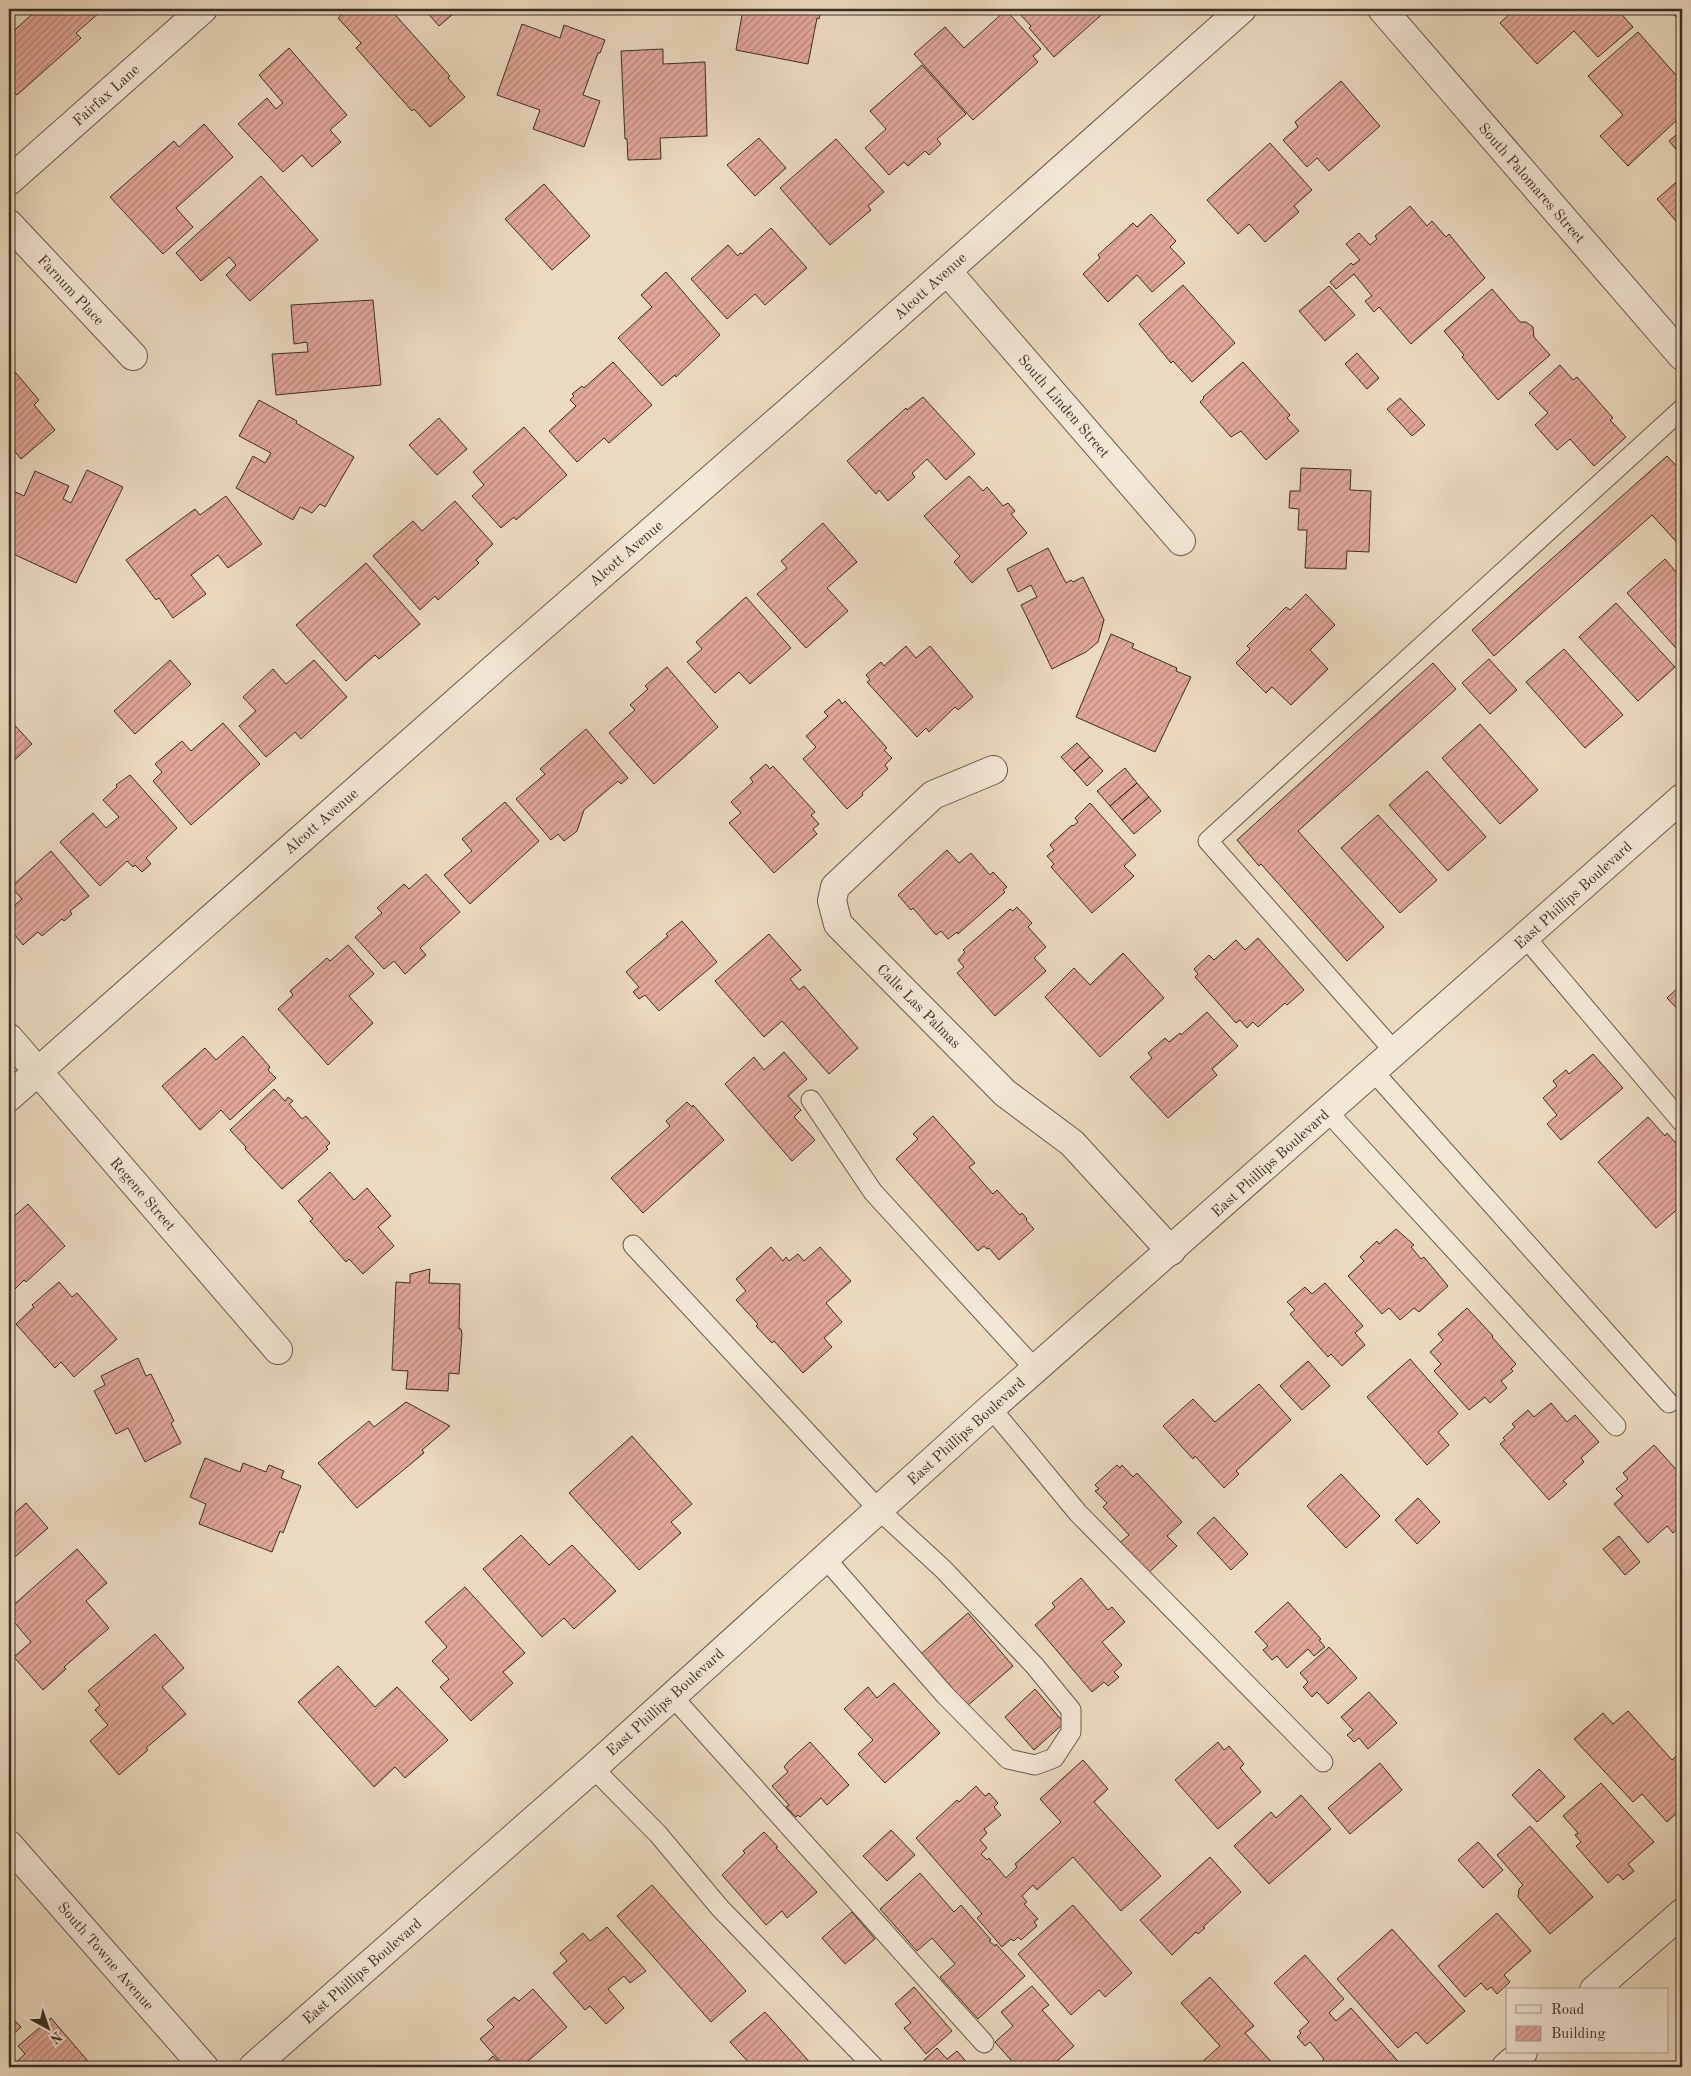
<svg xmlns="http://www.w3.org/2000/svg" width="1691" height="2076" viewBox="0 0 1691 2076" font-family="'Old Standard TT',serif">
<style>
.building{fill:url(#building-hatch);stroke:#392f24}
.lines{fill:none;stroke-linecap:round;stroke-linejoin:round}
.service-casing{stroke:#665a4b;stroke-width:21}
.minor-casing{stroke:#665a4b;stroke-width:30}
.tertiary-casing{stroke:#665a4b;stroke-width:30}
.service{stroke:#f3e7d6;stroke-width:19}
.minor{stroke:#f3e7d6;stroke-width:28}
.tertiary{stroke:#f3e7d6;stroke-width:28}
.labels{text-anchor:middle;stroke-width:5;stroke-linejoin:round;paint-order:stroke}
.street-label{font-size:15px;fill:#392f24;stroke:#f3e7d6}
</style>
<defs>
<pattern id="building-hatch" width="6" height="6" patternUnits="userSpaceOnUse" patternTransform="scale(1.25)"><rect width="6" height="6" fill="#e2a799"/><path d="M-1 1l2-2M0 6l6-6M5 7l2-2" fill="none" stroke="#b8887d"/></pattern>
</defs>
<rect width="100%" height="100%" fill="#ecdac0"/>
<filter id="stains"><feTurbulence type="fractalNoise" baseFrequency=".004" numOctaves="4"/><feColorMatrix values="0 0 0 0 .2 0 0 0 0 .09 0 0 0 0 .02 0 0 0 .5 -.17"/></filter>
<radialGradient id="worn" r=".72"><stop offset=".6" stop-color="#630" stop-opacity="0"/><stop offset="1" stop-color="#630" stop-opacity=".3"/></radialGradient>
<!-- building -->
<path class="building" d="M38,9h60l2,3 -24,21 5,5 -64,57 -8,-9v-51z
M348,9h42l60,67 -2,2 17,19 -35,30 -16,-18 -2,2 -56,-63 5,-5 -23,-25z
M424,9h35l-20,17z
M743,9h78l-2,10 -2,-1 -9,46 -72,-14z
M1015,9h93l-54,48 -25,-29 2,-2z
M1515,9h102l16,18 -35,30 -24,-26 -37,33 -37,-41z
M1671,9h11v15l-12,-14z
M1006,10l35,39 -8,7 5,6 -65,58 -59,-66 31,-27 19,21z
M522,24l38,14 4,-13 41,15 -5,13h-2l-15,42 17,6 -16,46 -51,-18 7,-19 -43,-15z
M1638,32l44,50v33l-54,51 -28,-30 23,-21 -35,-39z
M289,48l58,67 -17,15 11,12 -29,25 -10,-12 -19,17 -45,-48 29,-26 9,11 7,-6 -24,-28z
M663,49v15l42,-2 2,74 -47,2 1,21 -33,1 -1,-21h-2l-4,-88z
M922,65l44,49 -29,25 4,5 -12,11 -4,-4 -17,15 -4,-4 -15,13 -24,-27 21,-19 -16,-18z
M1341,81l39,45 -51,45 -12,-13 -10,9 -24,-27 15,-13 -3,-5z
M204,124l29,33 -57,51 17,19 -30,27 -53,-57 64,-56 5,6z
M1682,130v26l-13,-15z
M759,138l27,30 -31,28 -28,-31z
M836,139l48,53 -16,14 3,4 -41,35 -50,-57z
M1270,143l42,47 -18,16 5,6 -34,30 -16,-18 -11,10 -31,-34z
M261,176l57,64 -68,61 -24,-26 10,-10 -7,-8 -28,24 -25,-28z
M1682,177v51l-25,-29z
M544,184l46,52 -38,34 -47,-51z
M1410,206l17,20 5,-5 14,16 3,-3 36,44 -74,66 -32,-37 -5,5 -9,-11 7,-5 -18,-22 -18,15 -6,-7 21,-19 2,2 7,-5 -14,-16 13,-11 11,12 7,-6 -2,-3z
M1151,214l25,27 -6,6 15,16 -33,29 -15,-17 -29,27 -25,-28 17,-16 -2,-3 35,-32 4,4z
M771,228l36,40 -42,37 -10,-11 -28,25 -36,-40 37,-34 10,11 2,-3 2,1z
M666,272l54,63 -44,42 -1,-2 -13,11 -44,-48 34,-31 -11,-12z
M1183,285l52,58 -43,39 -19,-21 -2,2 -32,-39z
M1329,286l26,29 -30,26 -26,-30z
M1492,289l28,33h6l7,5 1,10 16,18 -52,45 -36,-43 2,-2 -20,-24z
M373,300l8,85 -105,10 -4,-41 36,-2 -1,-10 -13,2 -3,-39z
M1357,353l22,25 -12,11 -22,-25z
M613,362l39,43 -43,38 -5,-5 -27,24 -28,-31 27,-25 -6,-6 4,-4 -2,-2 10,-8 2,2z
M1243,362l47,53 -3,3 12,13 -33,29 -25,-29 -10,6 -31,-35 4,-4 -1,-1z
M9,365l30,35 -5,5 21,25 -34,29 -12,-15z
M1560,365l13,15 4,-3 36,41 -3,2 16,17 -32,29 -24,-27 -13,11 -22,-25 13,-12 -19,-20z
M923,397l52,57 -29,26 -19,-21 -15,14 3,4 -27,24 -9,-11 -3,4 -29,-33 59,-53 1,2z
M1400,398l25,27 -13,11 -25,-27z
M259,400l38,21 -1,2 58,34 -29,50 -5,-3 -8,9 -12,-6 -7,13 -57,-32 17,-32 12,7 6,-10 -32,-17z
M439,418l28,31 -30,26 -28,-30z
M524,427l43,48 -51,45 -2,-3 -13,11 -29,-32 12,-11 -11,-13z
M1667,456l15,16v76l-30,-33 -158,141 -22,-26z
M1301,468l50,2 -1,20 21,1 -2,61 -22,-1 -1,18 -41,-1 2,-38h-9l1,-21 -10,-1 1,-17h10z
M87,470l36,17 -47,96 -67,-31v-25l3,-6 -3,-2v-27l2,-2 13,6 11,-25 34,15 -6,13 8,4z
M969,476l14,15 4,-4 16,19 5,-3 7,8 -4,3 16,19 -55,50 -18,-21 6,-6 -36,-40z
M226,496l36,48 -34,24 -10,-13 -27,20 15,19 -33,24 -14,-20 -3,2 -30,-40 69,-51 5,6z
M455,501l38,43 -17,16 3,3 -41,37 -3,-4 -15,14 -47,-54 40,-35 9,10z
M823,523l34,39 -30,26 21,23 -42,37 -49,-54 30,-26 -6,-7z
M1048,548l18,35 5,-3 2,2 10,-5 21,43 -6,22 -12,10 -34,17 -31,-64 16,-8 -6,-12 -13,7 -11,-23z
M1665,559l17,20v76l-55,-62z
M366,563l54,61 -41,35 -4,-4 -29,26 -50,-56z
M1306,594l29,31 -25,25 18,19 -37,36 -19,-18 -6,6 -30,-30 14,-14 -3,-3 39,-39 4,3z
M746,597l45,51 -41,36 -11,-12 -24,21 -28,-31 15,-13 -6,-7z
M1616,603l59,64 -37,34 -59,-64z
M1111,634l23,10 -2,4 45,20 -1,3 15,6 -36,75 -79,-35z
M906,646l10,12 14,-12 43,51 -15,13 -3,-3 -26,25 -3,-4 -9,9 -50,-55 3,-2 -4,-5 15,-13 3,4z
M1564,649l59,66 -38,33 -59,-66z
M1489,659l28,31 -27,24 -28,-31z
M170,660l21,24 -56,50 -21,-23z
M314,660l33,37 -46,42 -6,-7 -29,25 -27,-31 17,-15 -13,-14 30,-28 13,15z
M1433,663l23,26 -158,142 86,96 -37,34 -86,-97 -2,2 -22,-26z
M667,667l51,60 -64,57 -45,-51 26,-23 -5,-5 18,-16 -3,-3z
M839,699l3,5 3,-3 42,47 -3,2 8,8 -7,7 3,4 -26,24 1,2 -16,14 -44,-50 13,-12 -10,-11 22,-20 -4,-4z
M9,719l23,25 -23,21z
M223,723l37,41 -69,61 -38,-44 9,-9 -7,-8 27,-23 9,10z
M1480,724l58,66 -38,34 -58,-66z
M586,729l42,49 -7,6 -3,-3 -34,29 -7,21 -13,10 -6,-7 -7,6 -35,-41 29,-25 -5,-5z
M1077,743l13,14 -16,14 -13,-14z
M1090,757l13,14 -16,15 -13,-15z
M766,764l4,5 3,-3 42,46 -4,3 8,9 -6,5 4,5 -43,39 -45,-50 12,-10 -10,-11 22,-20 -3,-4z
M1125,768l12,15 -27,23 -13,-15z
M1427,771l59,66 -38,34 -59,-66z
M130,775l47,53 -31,30 5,6 -9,8 -7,-7 -2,2 -6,-6 -27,25 -40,-44 33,-29 13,15 13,-11 -16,-17 14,-13 -1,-2z
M1137,783l12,14 -27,23 -12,-14z
M1149,797l12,14 -27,23 -12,-14z
M505,802l34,39 -69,63 -26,-29 28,-24 -10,-12z
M1090,803l46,52 -12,11 10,10 -42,37 -41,-46 3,-3 -7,-8 7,-6 -4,-5 22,-20 1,1 5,-4 -3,-4z
M1378,815l59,65 -37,33 -59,-65z
M947,850l12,13 12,-10 19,22 3,-3 14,15 -4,3 2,2 -47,42 -1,-2 -9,7 -7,-8 -5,4 -23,-27 -2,2 -13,-15z
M51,851l38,45 -19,15 2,3 -8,7 -2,-2 -20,17 -4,-4 -15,13 -14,-17v-18l13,-11 -11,-12z
M426,874l34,38 -40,36 6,7 -21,19 -11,-13 -10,8 -29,-32 27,-24 -5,-5 27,-24 5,5z
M1017,907l15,16 -4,4 18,20 -12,11 12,13 -51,45 -38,-43 7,-6 -6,-7 7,-8 -2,-2 47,-41 3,2z
M682,921l35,41 -58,49 -14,-16 -6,4 -6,-7 6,-5 -13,-15 42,-36 -2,-2z
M769,934l32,36 -11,9 9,11 5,-4 54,62 -29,26 -47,-53 -18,16 -49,-56z
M1258,938l46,52 -17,15 -2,-2 -27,24 -5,-5 -6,6 -7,-8 -4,3 -41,-46 3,-3 -4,-5 15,-14 5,5 22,-20 9,10z
M348,945l26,29 -25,22 24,27 -45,42 -50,-56 15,-14 -3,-4 37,-33 3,3z
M1123,953l41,45 -64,59 -55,-60 29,-29 16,17z
M1682,984v30l-15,-16z
M1207,1012l31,34 -26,23 5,6 -49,43 -38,-41 22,-19 -4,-5 17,-15 4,4 11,-9 1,2z
M243,1036l27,31 -2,3 8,8 -46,42 -9,-10 -21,20 -38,-44 43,-38 11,12z
M784,1052l23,27 -19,17 13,14 -7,7 21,23 -23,21 -67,-77 29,-27 10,13z
M1593,1054l30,34 -62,52 -14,-16 10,-9 -14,-17 14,-12 -4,-5 13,-11 3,4z
M274,1089l11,12 3,-4 5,4 -4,3 13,15 4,-3 24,27 -4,4 2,2 -46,40 -37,-40 1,-2 -16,-17z
M687,1102l5,5 1,-2 31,35 -81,73 -32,-35 59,-52 -4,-5z
M933,1116l42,47 -6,4 24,27 4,-4 23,25 2,-2 5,6 -1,1 8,9 -35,31 -10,-12 -2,1 -3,-3 -6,5 -82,-92 22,-20 -5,-5z
M1648,1117l17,19 2,-3 15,17v55l-26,23 -58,-66z
M330,1172l24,28 13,-12 24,28 -13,11 16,19 -31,28 -14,-15 -3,3 -36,-41 3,-2 -15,-18z
M28,1204l37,42 -39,36 -2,-2 -10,10 -2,-1 -3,2v-70z
M1396,1229l18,16 -3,2 10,12 3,-2 24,29 -29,26 -5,-4 -14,12 -11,-12 -7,6 -34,-38 16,-15 -4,-4 17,-16 2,3z
M771,1247l12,14 3,-4 3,4 9,-7 6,7 16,-14 31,34 -25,22 16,19 -18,16 8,9 -29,26 -29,-32 -2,2 -16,-17 2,-2 -22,-24 10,-9 -10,-12z
M430,1269l-1,14 31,1 -1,45h2l1,5 -3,40 -10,-1 -1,18 -42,-2 2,-18 -16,-1 4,-88 14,1v-9z
M59,1282l13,15 5,-4 40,46 -43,38 -13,-15 -6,6 -39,-44 18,-17 -2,-2z
M1325,1283l38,43 -8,7 10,12 -23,21 -11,-12 -3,3 -38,-43 5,-4 -8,-8 18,-15 7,7z
M1467,1308l26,28 -1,1 24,27 -5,5 2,2 -12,10 6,7 -17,15 -5,-6 -16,13 -35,-39 7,-7 -11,-12 13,-12 -5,-6z
M138,1358l8,18 5,-2 23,47 -3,2 10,20 -36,19 -17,-34 -12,6 -22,-43 11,-6 -4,-9z
M1410,1359l48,55 -20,18 11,13 -22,20 -60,-68z
M1308,1361l22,25 -28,24 -22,-24z
M1259,1384l32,36 -55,51 3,3 -15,14 -29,-32 -2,3 -30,-33 30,-27 22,23z
M406,1402l44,24 -28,24 2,3 -67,55 -39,-45 51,-42 5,6z
M1551,1403l16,19 8,-7 24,27 -18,16 3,4 -21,19 4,3 -18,16 -49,-56 5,-4 -2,-2 12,-11 -3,-3 16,-14 6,7z
M632,1436l60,68 -21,18 10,11 -42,37 -70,-77z
M1654,1445l28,31v49l-9,8 -6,-7 -19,17 -34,-39 9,-8 -7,-7 12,-10 -5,-6z
M205,1458l35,14 3,-9 23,9 3,-7 15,6 -3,7 20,8 -18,47 -3,-2 -8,21 -73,-28 7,-20 -16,-7z
M1117,1465l3,3 2,-3 11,12 4,-4 45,49 -15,14 10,10 -32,30 -28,-31 12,-10 -26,-28 4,-4 -12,-12 4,-2 -4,-4z
M1341,1474l39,42 -34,32 -39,-42z
M1418,1498l22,24 -23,22 -22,-24z
M26,1503l22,25 -39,34v-47l1,2z
M1214,1517l34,37 -17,16 -34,-37z
M521,1535l28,30 23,-20 44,46 -42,38 -10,-11 -22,19 -59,-68z
M1619,1536l21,26 -15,13 -22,-26z
M77,1549l30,34 -21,18 23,27 -45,39 2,2 -23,21 -29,-33 17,-15 -22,-26v-7z
M1081,1578l27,32 4,-3 13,15 -23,20 20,23 -8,7 5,5 -11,9 -4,-4 -12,10 -57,-67 20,-18 -3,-4z
M465,1587l60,66 -22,19 10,11 -42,38 -31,-34 9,-8 -17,-18 15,-14 -22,-25z
M1288,1602l33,37 -2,1 6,7 -11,9 -6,-7 -21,19 -10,-12 -5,4 -9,-10 5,-4 -13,-14z
M968,1613l45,53 -47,41 -45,-53z
M155,1634l29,34 -22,19 24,27 -40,34 2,2 -29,25 -29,-34 18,-16 -13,-15 5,-5 -12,-14z
M1329,1647l28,31 -29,26 -11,-12 -5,5 -9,-10 5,-5 -8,-9z
M338,1666l37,41 22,-20 51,53 -43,38 -10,-11 -21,20 -76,-85z
M894,1683l46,50 -55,50 -27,-29 15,-14 -29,-31 24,-22 9,11z
M1035,1689l29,34 -30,27 -29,-33z
M1369,1692l28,31 -29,26 -9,-11 -5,4 -7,-7 6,-5 -12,-13z
M1628,1711l44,49 10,-9v60l-1,-2 -14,13 -25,-28 -9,8 -59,-63 29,-26 10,11z
M810,1742l39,43 -22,20 -6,-7 -21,19 -2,-2 -2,2 -10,-10 3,-2 -17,-19 16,-14 -4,-5 4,-5z
M1218,1742l6,8 5,-4 15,18 -4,4 21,24 -43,37 -43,-49z
M1083,1760l25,29 -14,13 67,74 -40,35 -48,-54 -36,33 -4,-5 -11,11 5,6 -3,2 14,15 -4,3 3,4 -16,14 -3,-3 -4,4 -3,-2 -9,8 -25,-29 5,-4 -66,-76 41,-38 2,2 17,-16 9,10 4,-3 9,10 -4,4 7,8 -17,14 3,4 -7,7 7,8 -6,6 6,6 2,-2 17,20 11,-11 -2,-3 46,-42 -21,-23z
M1380,1763l22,27 -52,44 -22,-26z
M1539,1769l26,28 -28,25 -25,-27z
M1601,1783l53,59 -26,22 6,7 -11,9 -5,-6 -10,9 -32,-37 5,-4 -6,-7 3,-2 -15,-17z
M1301,1795l30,34 -62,55 -35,-38 37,-34 5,6z
M1530,1826l63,71 -43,37 -32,-37 1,-8 4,-4 -26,-30z
M891,1830l24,25 -28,26 -24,-25z
M764,1832l14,15 -2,1 41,44 -30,26 -5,-7 -16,14 -44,-50 23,-22 -2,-2z
M1478,1842l25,28 -20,18 -25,-28z
M1210,1857l31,35 -38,35 2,1 -7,6 -2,-2 -24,23 -32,-35z
M920,1873l34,39 7,-7 30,35 -2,1 6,5 1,-2 29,32 -47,43 -38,-42 15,-13 -23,-26 -15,13 -37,-42z
M652,1885l94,106 -35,31 -94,-106z
M1073,1905l59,68 -27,24 -6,-7 -28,25 -53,-61z
M852,1912l23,27 -30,25 -23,-26z
M1497,1913l34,38 -27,24 6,7 -13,12 -6,-7 -4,3 -6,-7 -16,14 -27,-31z
M607,1927l39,44 -16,12 -6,-7 -16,13 16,19 -18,16 -16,-18 -5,4 -32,-37 14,-12 -7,-8 23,-20 7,8z
M1392,1929l73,82 -38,33 -11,-12 -18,16 -61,-69z
M1305,1955l39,44 -15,14 7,8 15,-13 52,59h-87l8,-8 -14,-17 -5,4 -8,-9 4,-4 -2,-2 10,-9 -35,-39z
M1210,1977l44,49 -9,7 31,34h-69l-5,-5 18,-16 -39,-43z
M1032,1986l17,19 -7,5 32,36 -24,21h-33l-22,-25 18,-16 -12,-14z
M914,1987l38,44 -26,23 -22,-26 7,-5 -16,-19z
M533,1989l34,38 -46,40h-16l-25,-28 14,-12 -7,-7 27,-23 5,4z
M765,2012l49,55h-61l-23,-25z
M9,2014l12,13 -12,11z
M51,2018l42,49h-82l14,-13 -7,-8z
M937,2048l10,11 10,-8 14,16h-41l-6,-7z
M493,2056l10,11h-22z"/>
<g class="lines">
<!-- service casing -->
<g class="service-casing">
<path id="service" d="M1526,938l156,184
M1395,1052l-187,-211 474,-432
M1373,1071l296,332
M811,1100l62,92 163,178
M1328,1112l288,314
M633,1245l246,265 64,59 91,96 37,45v22l-17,26 -19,7 -27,-6 -63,-64 -120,-137
M991,1408l87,105 245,249
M672,1696l312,347
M593,1768l65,66 62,74 154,159"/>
</g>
<!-- minor casing -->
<g class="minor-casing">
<path id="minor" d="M1382,9l300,347
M9,181l194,-172
M9,224l124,132
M947,271l234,270
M993,770l-60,25 -98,92 -3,14 6,23 167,169 67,50 99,108
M9,1038l269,312
M9,1097l488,-431 291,-254 454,-403
M1594,1990l88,-77
M1506,2067l17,-15"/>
</g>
<!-- tertiary casing -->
<g class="tertiary-casing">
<path id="tertiary" d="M9,1845l195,222
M253,2067l340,-299 398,-360 691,-610"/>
</g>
<!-- service -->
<use href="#service" class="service"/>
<!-- minor -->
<use href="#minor" class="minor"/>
<!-- tertiary -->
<use href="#tertiary" class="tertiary"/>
</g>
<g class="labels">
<!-- street labels -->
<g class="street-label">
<text transform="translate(106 95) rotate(-42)" y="5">Fairfax Lane</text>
<text transform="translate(1532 183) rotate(49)" y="5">South Palomares Street</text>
<text transform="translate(930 286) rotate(-42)" y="5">Alcott Avenue</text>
<text transform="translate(71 290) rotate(47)" y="5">Farnum Place</text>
<text transform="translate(1064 406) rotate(49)" y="5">South Linden Street</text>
<text transform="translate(626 553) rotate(-41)" y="5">Alcott Avenue</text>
<text transform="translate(321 821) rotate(-41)" y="5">Alcott Avenue</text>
<text transform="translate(1573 895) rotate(-42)" y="5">East Phillips Boulevard</text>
<text transform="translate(919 1006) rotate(45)" y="5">Calle Las Palmas</text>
<text transform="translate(1270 1163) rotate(-42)" y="5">East Phillips Boulevard</text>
<text transform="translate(143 1194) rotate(49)" y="5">Regene Street</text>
<text transform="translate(966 1431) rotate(-42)" y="5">East Phillips Boulevard</text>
<text transform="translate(665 1702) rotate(-42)" y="5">East Phillips Boulevard</text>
<text transform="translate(106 1956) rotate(49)" y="5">South Towne Avenue</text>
<text transform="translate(362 1971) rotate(-41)" y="5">East Phillips Boulevard</text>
</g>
</g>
<!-- margin -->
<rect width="1691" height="2076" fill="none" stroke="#ecdac0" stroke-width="30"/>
<rect x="10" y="10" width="1671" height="2056" fill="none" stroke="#392f24" stroke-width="2.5"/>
<rect x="15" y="15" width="1661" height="2046" fill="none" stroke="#392f24"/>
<!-- legend -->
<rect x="1506" y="1988" width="162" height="65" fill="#f3e7d6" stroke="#a99d8f"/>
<rect x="1516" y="2005" width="25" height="8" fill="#f3e7d6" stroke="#a99d8f"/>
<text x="1551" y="2014" font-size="15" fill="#392f24">Road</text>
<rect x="1516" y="2026" width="25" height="15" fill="url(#building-hatch)" stroke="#a99d8f"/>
<text x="1551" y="2038" font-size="15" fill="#392f24">Building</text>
<!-- north arrow -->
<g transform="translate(48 2028) rotate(140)" stroke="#f3e7d6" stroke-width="4" paint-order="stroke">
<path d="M0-4L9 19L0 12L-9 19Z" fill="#392f24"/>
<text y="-8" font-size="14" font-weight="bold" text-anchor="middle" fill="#392f24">N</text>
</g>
<rect width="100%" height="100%" filter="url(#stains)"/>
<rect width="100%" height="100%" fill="url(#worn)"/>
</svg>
